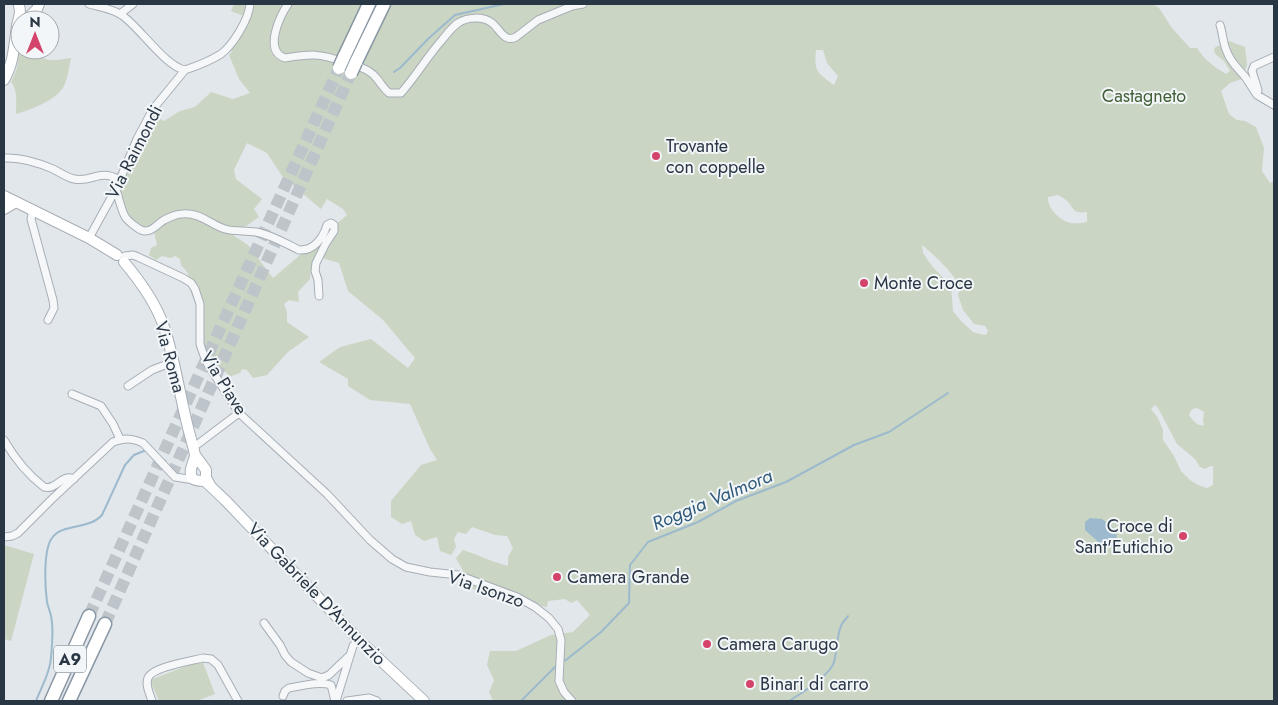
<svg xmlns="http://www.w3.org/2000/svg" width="1278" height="705" viewBox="0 0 1278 705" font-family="Jost,sans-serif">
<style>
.green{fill:#cad6c3;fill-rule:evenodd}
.water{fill:#9cb9cd}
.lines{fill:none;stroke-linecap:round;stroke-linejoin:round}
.stream{stroke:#9cb9cd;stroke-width:2}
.highway-tunnel{stroke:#bdc4ca;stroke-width:12;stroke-dasharray:12 6;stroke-linecap:butt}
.street-casing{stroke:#a7aeb6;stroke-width:9}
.secondary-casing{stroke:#a7aeb6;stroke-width:12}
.highway-casing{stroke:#8996a3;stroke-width:15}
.street{stroke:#f6f7f9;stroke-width:7}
.secondary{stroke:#fff;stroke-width:10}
.highway{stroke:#fff;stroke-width:12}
.highway-bridge-casing{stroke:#8996a3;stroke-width:15;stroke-linecap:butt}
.highway-bridge{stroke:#fff;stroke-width:12}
.poi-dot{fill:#d4436a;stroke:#f2f6f8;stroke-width:2}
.labels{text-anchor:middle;stroke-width:4;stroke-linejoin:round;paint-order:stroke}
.shield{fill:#f2f6f8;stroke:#65707a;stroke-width:1}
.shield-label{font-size:16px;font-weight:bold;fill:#293644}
.park-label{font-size:18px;fill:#436136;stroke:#f2f6f8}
.poi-label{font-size:18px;fill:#293644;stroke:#f2f6f8;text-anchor:start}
.street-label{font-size:18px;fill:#293644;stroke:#f2f6f8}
.water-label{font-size:19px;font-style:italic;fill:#315a7a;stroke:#f2f6f8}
</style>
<rect width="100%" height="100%" fill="#e2e7eb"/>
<!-- green -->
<path class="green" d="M234,4h919l6,4 13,20 18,20h7c8,12 17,19 29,26l4,-3 -6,-10 -9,-7 -1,-6 15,-7 16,6 2,18 -5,14 -12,4 -9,8 8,23 8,6 8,1 11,6 8,21 -2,23 8,12 4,-2v520h-781l-4,-9 5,-12 -7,-15 3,-14h26l35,-16 22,-3 17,-17 -13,-15 -6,3 -6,-4 -17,2 -1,6 -28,-5 -46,-13 -17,-31 7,-8c16,5 29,12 45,16v-9l5,-9 -6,-12 -12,-1 -23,-8 -6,7 -8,-2 -4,7 2,8 -5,8 -11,-4 -3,-14 -13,4 -9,-6 -4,-14 -9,3 -11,-7v-16l30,-36 16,-5 -7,-11 -20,-45 -40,-4 -22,-14v-7l-29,-17 21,-15 31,-8 37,29 7,-10 -32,-38 -35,-29 -9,-28 -17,-5 -11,11 -1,10 -12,13 1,10 -10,-2 -5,4 3,8v10l22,15 -21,15 -21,23 -14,3 -6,-8 -5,-1 -2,4 -11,4 -3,-5 -12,-3 -11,-26 -5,-34 -8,-19 -2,-17 -7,-8 -1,-6 -5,-3 -4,2 -9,-2 -6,4 -7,-5 2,-7 6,-3 -4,-18h-14l-13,-13 -7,-24 13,-38 21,-37 11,6 16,-10 15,-4 16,-15 22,7 17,-6 -11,-14 -10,-24 3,-3 -2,-5 14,-31 -13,-5zM816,50h7l4,13 11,13 -4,9c-17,-13 -20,-13 -18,-35zM247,143l20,10 15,23 39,33 6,-10 16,10 4,6 -74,63 -25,-33 -15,-10 26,-18 -5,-8 8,-10 -26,-20 -2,-9zM1058,195c2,1 5,3 8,5 9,8 5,14 21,12v10c-5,1 -12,2 -16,1 -11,-2 -24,-15 -23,-26zM922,245c9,7 36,32 38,43 0,3 -1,4 -2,7l5,15 11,14 11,2 3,5 -2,4 -6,-1 -7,-2 -12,-11 -8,-10 -2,-25 -19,-20 -9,-13zM1155,405l3,3 19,36 18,15 5,8 5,2 6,-3h2v19l-6,3 -9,-3 -8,-5 -9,-9 -7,-15 -11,-16v-10l-5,-12 -7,-9zM1197,408l7,4 -1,8 1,5c-7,2 -11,-5 -15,-10l3,-6z
M20,44v6h12c14,13 20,11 39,8 -2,9 -3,20 -7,28 -7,14 -34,24 -48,28 0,-9 2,-25 -5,-32 7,-12 8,-24 8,-37z
M4,545l30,9 -23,87 -7,-2z
M202,660l13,34 -18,7h-38l-9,-21z"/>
<!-- water -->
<path class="water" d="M1090,518l12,1 14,11 1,10 -5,7 -9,-1 -18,-16v-8z"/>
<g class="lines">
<!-- stream -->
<path class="stream" d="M394,72l6,-4 29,-30 26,-23 49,-11
M562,661l4,-1 35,-28 28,-29 1,-38 18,-23 50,-20 38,-21 50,-19 68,-37 35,-13 59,-39
M36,701c5,-13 14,-28 15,-43 1,-13 3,-28 0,-42 -1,-5 -3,-9 -4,-14 -2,-15 -4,-52 5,-64 10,-15 37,-8 50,-23l23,-50 9,-10 10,-4
M521,701l37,-37
M789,701c12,-7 41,-26 45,-39 3,-10 3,-27 7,-36 1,-3 5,-7 7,-10"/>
<!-- highway-tunnel -->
<path class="highway-tunnel" d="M89,616l250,-548
M105,624l246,-551"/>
<!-- street casing -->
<g class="street-casing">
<path id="street" d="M89,4c11,3 25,5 34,12 17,12 43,51 62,54
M288,4c-8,12 -25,47 -3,54 25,-4 34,-5 59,4
M120,14l13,-10
M1220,25c3,9 3,19 7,27 4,11 12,17 19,26 4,6 7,11 11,17
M1274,57l-20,9 -2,5 6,19 -1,5 17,10
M354,65c9,3 18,6 24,15 4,5 6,9 11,13h12c15,-17 26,-36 41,-53 5,-6 10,-13 16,-17 9,-6 25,-7 34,0 8,6 12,20 24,14l22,-17 34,-14 11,-2
M185,70c12,-4 25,-9 36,-16 12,-9 28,-35 29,-50
M4,158c17,-1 33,4 49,11 6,3 15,9 21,10 19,4 24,-11 46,1
M116,189c2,7 6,24 10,29 3,4 11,10 15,12 10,4 16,-6 23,-10 6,-3 12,-6 18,-6 18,-2 29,11 43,15 10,3 21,1 31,3 15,3 29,11 43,18 15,1 24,-12 28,-25l4,-2 3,2v6l-8,12 -10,20 -1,8 3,9 1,16
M33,210l-2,9 22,81 1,8 -6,12
M89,238l27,-49 21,-50 16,-30 32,-39
M125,256l8,-1 5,2 45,21 8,5 4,6 5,15v40l3,9 4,10 32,50 88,81 43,46 22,19 14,8 24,5 28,3 59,22 18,10 14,11 9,11 3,11 -2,41 5,11 8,9
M128,386l24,-16 21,-8
M72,394l29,12 12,18 7,15
M4,440c11,19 23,34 40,47 12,4 18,-14 30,-8
M193,446l5,-2 41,-31
M4,537l8,-1 6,-3 34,-34 61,-57c11,-4 19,-4 30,1l32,34 19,3
M264,623l16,22 5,10 6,7 17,11 14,5 7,-3 21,-20
M283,696l2,-5 4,-3c13,-2 29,-7 42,-3l4,16
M152,701c-2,-7 -7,-16 -4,-23 4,-11 43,-17 55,-20l8,1 7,6 20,36
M336,701l17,-55 5,-7
M347,701l22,-3 8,3"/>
</g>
<!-- secondary casing -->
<g class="secondary-casing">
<path id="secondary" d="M26,20l11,-11 2,-5
M4,80c10,-17 10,-35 13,-54 1,-7 5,-13 2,-20
M4,196l85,42 28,17
M4,209l12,-7
M124,262c16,19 32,41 40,65 13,39 17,80 29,119l2,9 11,15v8l4,7
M195,455c-1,8 -7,15 -3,23 4,4 8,2 13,3l20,19 133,139 66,62"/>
</g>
<!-- highway casing -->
<g class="highway-casing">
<path id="highway" d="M344,57l25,-53
M356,62l28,-58
M51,701l38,-85
M69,701l36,-77"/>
</g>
<!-- street -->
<use href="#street" class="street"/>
<!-- secondary -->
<use href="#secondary" class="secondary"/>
<!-- highway -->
<use href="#highway" class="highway"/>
<!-- highway-bridge casing -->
<g class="highway-bridge-casing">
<path id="highway-bridge" d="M339,68l5,-11
M351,73l5,-11"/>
</g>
<!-- highway-bridge -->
<use href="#highway-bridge" class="highway-bridge"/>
</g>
<!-- markers -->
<g class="poi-dot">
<circle cx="656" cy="156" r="5"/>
<circle cx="864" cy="283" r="5"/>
<circle cx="1183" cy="536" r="5"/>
<circle cx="557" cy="577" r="5"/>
<circle cx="707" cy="644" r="5"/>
<circle cx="750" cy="684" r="5"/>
</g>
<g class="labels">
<!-- shield labels -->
<rect class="shield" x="54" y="645.5" width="32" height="27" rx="4"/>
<g class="shield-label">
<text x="70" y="665">A9</text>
</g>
<!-- park labels -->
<g class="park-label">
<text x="1144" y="102">Castagneto</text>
</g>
<!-- poi labels -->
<g class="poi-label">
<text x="666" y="152">Trovante<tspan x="666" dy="21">con coppelle</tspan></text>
<text x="874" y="289">Monte Croce</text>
<text x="1173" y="532" text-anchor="end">Croce di<tspan x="1173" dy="21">Sant'Eutichio</tspan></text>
<text x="567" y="583">Camera Grande</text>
<text x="717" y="650">Camera Carugo</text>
<text x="760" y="690">Binari di carro</text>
</g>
<!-- street labels -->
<g class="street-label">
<text transform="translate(134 152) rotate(-63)" y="6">Via Raimondi</text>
<text transform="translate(170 357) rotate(75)" y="6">Via Roma</text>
<text transform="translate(224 383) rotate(58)" y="6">Via Piave</text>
<text transform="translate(486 589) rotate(19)" y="6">Via Isonzo</text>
<text transform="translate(317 594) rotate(46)" y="6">Via Gabriele D'Annunzio</text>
</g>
<!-- water labels -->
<g class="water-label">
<text transform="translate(712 499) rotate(-23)" y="7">Roggia Valmora</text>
</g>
</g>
<!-- border -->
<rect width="1278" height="705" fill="none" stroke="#293644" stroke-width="10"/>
<!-- north arrow -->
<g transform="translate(35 35)"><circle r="24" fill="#f2f6f8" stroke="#a2a9b0"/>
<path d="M0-4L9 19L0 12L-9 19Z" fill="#d4436a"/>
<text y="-8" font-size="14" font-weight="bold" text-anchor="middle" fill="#293644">N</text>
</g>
</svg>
